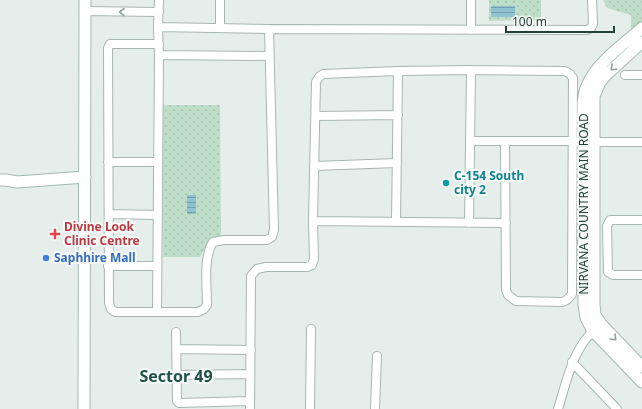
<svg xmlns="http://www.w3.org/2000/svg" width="642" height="409" viewBox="0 0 642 409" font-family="'Noto Sans',sans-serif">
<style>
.park{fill:url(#park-dots)}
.water{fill:url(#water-rules)}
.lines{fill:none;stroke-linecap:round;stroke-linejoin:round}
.street-casing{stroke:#a7b6b2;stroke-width:10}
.secondary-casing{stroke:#a4b9b3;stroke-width:13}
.street{stroke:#fff;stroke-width:8}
.secondary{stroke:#fff;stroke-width:11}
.oneway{stroke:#92a09c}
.culture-dot{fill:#0f9aa8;stroke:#f6faf8;stroke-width:1.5}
.health-dot{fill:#e0444e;stroke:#f6faf8;stroke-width:1.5}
.shop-dot{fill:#3f7fe0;stroke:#f6faf8;stroke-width:1.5}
.labels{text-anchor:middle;stroke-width:4;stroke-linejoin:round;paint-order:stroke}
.culture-label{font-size:12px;font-weight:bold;fill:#0d838f;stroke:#f6faf8;text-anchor:start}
.street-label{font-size:12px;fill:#24403a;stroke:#f6faf8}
.health-label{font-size:12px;font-weight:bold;fill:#be3a42;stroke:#f6faf8;text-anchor:start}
.shop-label{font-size:12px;font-weight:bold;fill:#366cbe;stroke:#f6faf8;text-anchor:start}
.district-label{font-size:16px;font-weight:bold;fill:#205248;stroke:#f6faf8}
</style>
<defs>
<pattern id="park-dots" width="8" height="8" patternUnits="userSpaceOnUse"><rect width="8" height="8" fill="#bfdec9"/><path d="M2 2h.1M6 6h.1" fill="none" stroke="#a4c0ad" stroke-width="1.8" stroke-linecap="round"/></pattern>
<pattern id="water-rules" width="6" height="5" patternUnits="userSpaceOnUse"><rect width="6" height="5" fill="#8fc3d1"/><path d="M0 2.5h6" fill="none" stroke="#75a0ab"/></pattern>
</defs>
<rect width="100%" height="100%" fill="#e5eeea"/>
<!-- park -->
<path class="park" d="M489,0h52v20l-52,1z
M603,0h39v23l-11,12v-20l-24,-7z
M163,105h57l1,133 -11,1 -10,18h-37z"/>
<!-- water -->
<path class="water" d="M491,6h24v11h-24z
M187,195h9v19h-9z"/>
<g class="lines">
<!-- street casing -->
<g class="street-casing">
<path id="street" d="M84,11l75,1
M158,27l1,-27
M220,28v-28
M471,30v-30
M159,44h-49l-2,4 1,255 2,6 4,3h42l2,-257
M269,56l-110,-1 -1,-28 111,2 318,1 4,-2 2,-4 -1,-24
M625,75h17
M316,116l82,-1
M470,141h107
M589,142h53
M108,162h50
M314,166l83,-3
M109,214l49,1
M642,220h-32l-3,6 1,46 5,3h29
M313,221l193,2
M396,222l2,-151
M469,223l2,-153
M108,266h49
M157,312h41l6,-3 3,-4c0,-19 -4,-48 6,-63l11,-2h43l5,-3 2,-7 -5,-201
M176,332l1,69 2,2 71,-2
M176,349l75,1
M572,362l45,47
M177,375l73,-1
M250,409l1,-133 6,-7 9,-2h41l5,-2 2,-6 -1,-38 3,-139 3,-5 4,-3 75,-3 73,-1 94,1 5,3 3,4 -1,216c-3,4 -5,7 -10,8l-46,-1 -8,-6 -2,-5 -1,-149
M310,409l1,-80
M375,409l2,-53
M558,409c9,-29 15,-61 38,-81"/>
</g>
<!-- secondary casing -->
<g class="secondary-casing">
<path id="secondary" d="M642,28c-18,16 -46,35 -55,58 -3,5 -3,12 -4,18l1,201 2,13 7,13 49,51
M642,42l-36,33 -6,7 -6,14v208l1,11 6,9 41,43
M0,180h6l11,2 68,-5
M84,409l1,-409"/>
</g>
<!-- street -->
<use href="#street" class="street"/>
<!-- secondary -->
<use href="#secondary" class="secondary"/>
</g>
<!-- one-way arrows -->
<defs><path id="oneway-chevron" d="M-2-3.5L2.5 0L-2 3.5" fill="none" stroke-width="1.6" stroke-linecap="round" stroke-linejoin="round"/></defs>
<g class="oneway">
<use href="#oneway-chevron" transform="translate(122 12) rotate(-179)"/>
<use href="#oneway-chevron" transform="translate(613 68) rotate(137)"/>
<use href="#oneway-chevron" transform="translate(614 338) rotate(46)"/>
</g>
<!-- markers -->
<circle class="culture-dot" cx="446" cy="183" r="4"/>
<path class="health-dot" d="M53 228h4v4h4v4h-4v4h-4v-4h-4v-4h4z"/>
<circle class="shop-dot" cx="46" cy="258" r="4"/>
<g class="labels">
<!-- culture labels -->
<g class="culture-label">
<text x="454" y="180">C-154 South<tspan x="454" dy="14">city 2</tspan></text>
</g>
<!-- street labels -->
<g class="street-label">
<text transform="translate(584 204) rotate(-90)" y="4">NIRVANA COUNTRY MAIN ROAD</text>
</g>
<!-- health labels -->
<g class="health-label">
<text x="64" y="231">Divine Look<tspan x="64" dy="14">Clinic Centre</tspan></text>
</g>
<!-- shop labels -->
<g class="shop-label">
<text x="54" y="262">Saphhire Mall</text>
</g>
<!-- district labels -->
<g class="district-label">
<text x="176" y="382">Sector 49</text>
</g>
</g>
<!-- scale -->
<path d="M506 26v6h108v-6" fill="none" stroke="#24403a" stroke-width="2"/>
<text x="512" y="26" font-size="12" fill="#24403a" stroke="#f6faf8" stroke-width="3" paint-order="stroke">100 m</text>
</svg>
